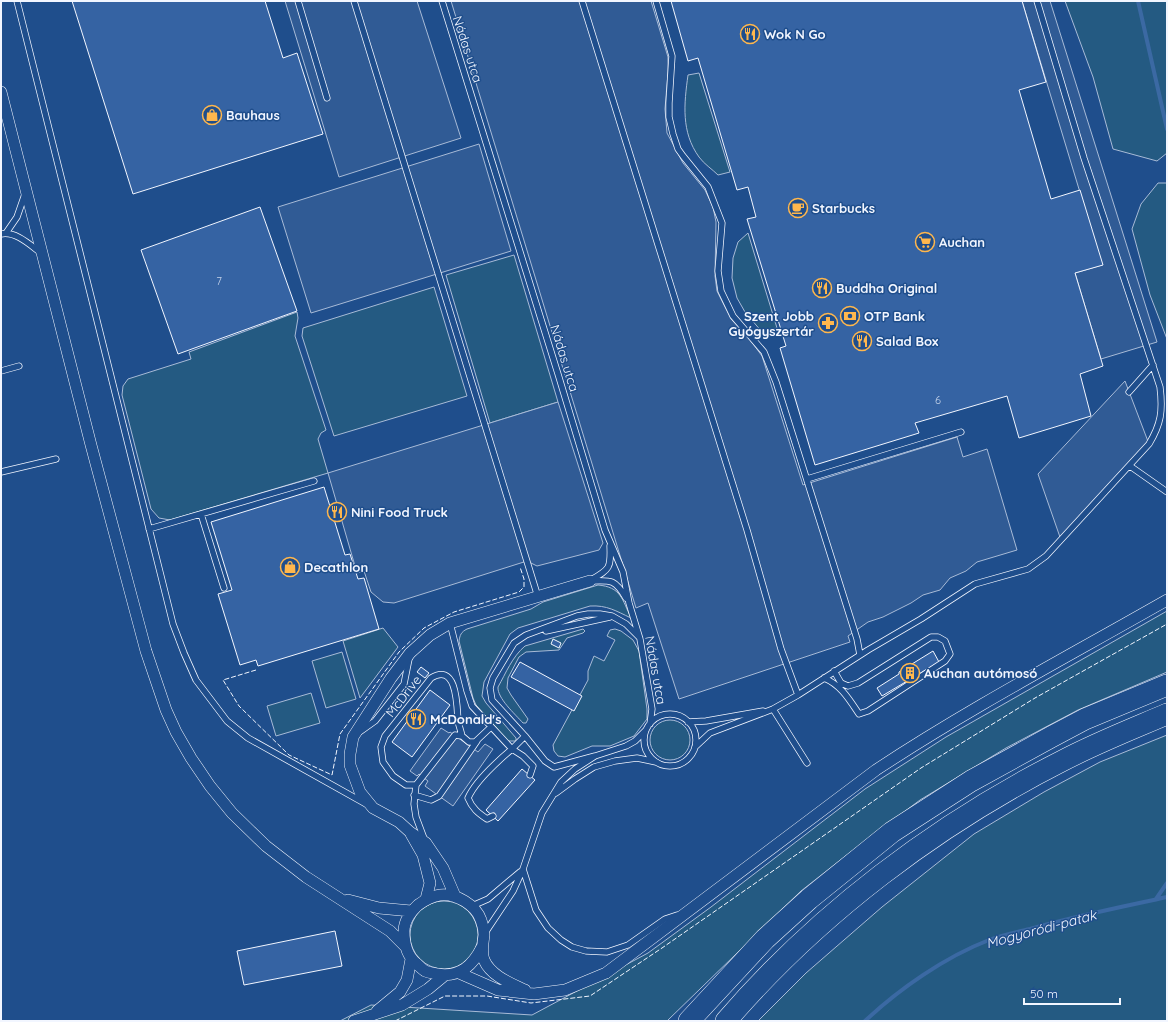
<svg xmlns="http://www.w3.org/2000/svg" width="1168" height="1022" viewBox="0 0 1168 1022" font-family="Quicksand,sans-serif">
<style>
.green{fill:#245a82;stroke:#a8bbd7}
.parking{fill:#305b95;stroke:#a8bbd7}
.lines{fill:none;stroke-linecap:round;stroke-linejoin:round}
.stream{stroke:#3b69a3;stroke-width:4}
.building{fill:#3563a3;stroke:#f2f6ff}
.lane-casing{stroke:#f2f6ff;stroke-width:7}
.street-casing{stroke:#f2f6ff;stroke-width:12}
.highway-casing{stroke:#f2f6ff;stroke-width:22}
.lane{stroke:#1f4e8c;stroke-width:5.5}
.street{stroke:#1f4e8c;stroke-width:11}
.highway{stroke:#1f4e8c;stroke-width:21}
.fence{stroke:#f2f6ff;stroke-width:1;stroke-dasharray:5 2;stroke-linecap:butt}
.labels{text-anchor:middle;stroke-width:3;stroke-linejoin:round;paint-order:stroke}
.number-label{font-size:11px;fill:#c3d1e8}
.poi-label{font-size:13px;font-weight:bold;fill:#f2f6ff;stroke:#1f4e8c;text-anchor:start}
.street-label{font-size:13px;fill:#f2f6ff;stroke:#1f4e8c}
.water-label{font-size:14px;font-style:italic;fill:#f2f6ff;stroke:#1f4e8c}
</style>
<rect width="100%" height="100%" fill="#1f4e8c"/>
<!-- green -->
<path class="green" d="M1065,1h102v152l-10,8 -44,-12 -20,-72z
M699,73l31,99 -12,3c-6,-6 -14,-11 -19,-18 -18,-25 -15,-53 -11,-82z
M1158,183h9v156l-17,-44 -18,-66 9,-25z
M748,233l29,95 -15,4 -17,-20 -8,-14 -5,-20 1,-20 5,-16z
M514,255l44,147 -68,21 -44,-148z
M434,287l33,109 -133,40 -32,-100 1,-8z
M297,312l1,6 -3,18 31,94 -5,3 -3,6 10,34 -158,47 -11,-2 -8,-9 -29,-114 1,-9 5,-7 63,-20 -2,-7z
M598,585c23,2 24,14 33,33 -15,-7 -24,-13 -41,-12l-72,22 -8,6 -26,48 -2,14 4,7 30,35v3h-8l-32,-36 -3,-7 -14,-57c1,-6 2,-9 8,-12l64,-20 12,-7z
M1167,611v61l-89,38 -72,38 -86,52 -72,54 -47,37 -134,130h-327l31,-16 161,10 116,-62 63,-46 154,-118 81,-52z
M383,628l15,19 -38,51 -17,-57z
M583,629l2,2 -2,2 -16,5 -8,12 -33,2 -7,5 -11,21 -1,10 4,7 17,24 -2,4h-3c-8,-9 -26,-25 -25,-36 8,-14 14,-30 27,-41z
M615,629l6,2 12,9 6,11 8,58v10l-13,17 -24,10h-18l-27,11 -7,-1 -4,-5 -1,-6 35,-65v-9l6,-15 10,5 11,-21 -8,-4 3,-6z
M342,652l14,47 -30,9 -14,-47z
M311,693l9,30 -44,13 -9,-30z
M650 740a20 20 0 1 1 40 0a20 20 0 1 1-40 0Z
M1167,735v286h-409l48,-48 76,-66 92,-73 70,-42 56,-30z
M410 935a34 34 0 1 1 68 0a34 34 0 1 1-68 0Z"/>
<!-- parking -->
<path class="parking" d="M285,1h132l44,137 -122,39z
M451,1h200l17,56v15l-3,37 2,24 16,30 22,27 8,17 3,15 -1,54 2,15 14,28 17,18 14,19 41,129 154,-48 6,20 24,-8 30,101 -40,12 -11,9 -16,7 -10,12 -17,5 -12,8 -28,14 -15,5 -20,14 2,6 -171,57 -31,-96 -12,5z
M1022,1h28l107,341 -56,17 -26,-86 27,-8z
M479,144l32,107 -200,62 -33,-106z
M1125,381l24,63 -88,96 -23,-66z
M558,402l45,141 -4,7 -62,16 -10,-5 -133,42 -11,-1 -12,-10 -7,-21 -7,2 -29,-100z
M441,728l8,5 1,-1 28,20 7,-8 8,5 -40,57 -28,-20 3,-5 -9,-7 -2,2 -7,-5z"/>
<g class="lines">
<!-- stream -->
<path class="stream" d="M1138,1l29,128
M1156,899l11,-16
M865,1021c34,-32 80,-64 124,-81 13,-5 28,-8 41,-11 45,-13 91,-22 137,-32"/>
</g>
<!-- building -->
<path class="building" d="M72,1h193l18,57 14,-5 26,81 -190,60z
M671,1h351l24,81 -27,8 32,109 29,-9 23,75 -28,8 28,93 -23,8 11,42 -72,22 -12,-42 -92,27 4,10 -104,32 -35,-117 6,-2 -39,-127 9,-2 -8,-30 -11,3 -39,-132 -10,3z
M260,207l37,104 -119,43 -37,-104z
M324,487l21,68 5,-1 8,25 6,-1 15,51 -121,37 -2,-6 -16,5 -22,-71 14,-4 -21,-68z
M553,639l8,4 -2,5 -8,-4z
M933,651l6,11 -57,34 -5,-8 22,-14v-2z
M520,662l62,34 -8,15 -63,-34z
M421,667l8,6 -4,5 -8,-6z
M430,690l20,15 -38,52 -20,-15z
M522,769l13,11 -37,41 -12,-11z
M335,931l7,35 -98,19 -7,-34z"/>
<g class="lines">
<!-- lane casing -->
<g class="lane-casing">
<path id="lane" d="M17,1l156,623 11,29 12,27 31,41 21,17 118,66
M298,1l29,97
M354,1l184,596
M442,1l116,373 47,156 18,42 6,31 11,36 12,70 -2,15
M582,1l165,529 34,119 17,46
M656,1l16,55 -3,47v14l4,17 5,15 5,7 25,31 14,36 -4,48 3,20 12,25 31,36 12,30 81,257 3,16
M6,233l11,-16 8,-23
M1,234c15,-3 29,11 40,19
M1,371l18,-5
M1129,392l24,-27
M1130,466l37,26
M1,472l55,-13
M807,479l154,-47
M201,514l23,74
M149,529l165,-48
M591,580c19,-11 20,-12 19,-34
M590,581c21,-1 25,-2 36,17
M450,623l17,68 5,15 40,43 13,-13
M546,631l64,-14
M824,678c17,7 25,21 35,36l9,-3 77,-50 5,-7 -5,-13 -7,-4h-7l-73,46 -10,3 -7,-3 -7,-12
M773,709l34,54
M644 740a26 26 0 1 1 52 0a26 26 0 1 1-52 0Z
M688,722l18,-1 57,-10
M361,731l14,-10 29,-37 5,-25
M695,747l15,-14 63,-24 25,-14 70,-45 53,-31 54,-35 53,-15 18,-13 103,-112c12,-20 14,-33 11,-57l-76,-229 -47,-157
M595,756l-41,11 -9,-6 -20,-25 -33,-36 -2,-12 3,-10 21,-35 12,-8 51,-19 11,-2h12l12,2 14,8 13,13
M416,785h-10l-13,-9 -10,-14 -2,-15 4,-11 46,-58c26,-16 26,27 27,43 1,5 3,10 4,15
M556,793l19,-14 19,-12 21,-6 22,-3 19,4
M414,795l17,5 8,-4 38,-55
M493,816l-6,3c-9,-6 -15,-11 -19,-21 7,-16 31,-38 44,-49l11,7 10,10 -3,9
M425,841l-9,-24 -2,-13 2,-19 39,-50 7,1 7,6h6l16,-15
M523,869l13,41 12,18 13,12 11,7 14,4 21,1 21,-7 37,-26 12,-4
M472,906l16,-7 32,-27
M485,933l28,-42 10,-22 19,-56 19,-31 14,-13 20,-13 31,-10 9,-5 11,-11"/>
</g>
<!-- street casing -->
<g class="street-casing">
<path id="street" d="M1,92l90,353 55,206 20,59 10,22 15,26 19,28 22,27 34,33 40,31 84,54 15,15
M411,834l12,21 7,28 -4,16
M455,896l-12,-28 -17,-25 -16,-11 -11,-10 -26,-14 -13,-16 -10,-27v-11l3,-17 38,-59 19,-25 20,-18 20,-12 140,-42
M348,900l31,8 32,3
M482,947c-9,18 -22,31 -45,27 -3,-1 -8,-1 -12,-3 -3,-2 -6,-5 -9,-8 -10,-8 -12,-20 -12,-32 0,-10 7,-20 14,-26 7,-5 13,-9 22,-10 16,-2 36,10 41,25 2,5 3,11 3,15 -1,8 -3,17 0,25 7,16 26,23 41,30
M459,973l39,17 36,4 31,-4 41,-17 270,-203c94,-62 193,-114 291,-170
M377,1011l23,-19 7,-12 4,-21
M354,1021l48,-16 26,-16 17,-14"/>
</g>
<!-- highway casing -->
<g class="highway-casing">
<path id="highway" d="M689,1021l76,-82 44,-40 83,-67 79,-51 80,-44 34,-18 82,-34
M726,1021c92,-107 210,-196 336,-260 34,-18 70,-32 105,-47"/>
</g>
<!-- lane -->
<use href="#lane" class="lane"/>
<!-- street -->
<use href="#street" class="street"/>
<!-- highway -->
<use href="#highway" class="highway"/>
<!-- fence -->
<path class="fence" d="M256,670l-33,10 16,26 50,49 43,20 8,-41 59,-82 25,-24 30,-16 65,-20 5,-5v-8l-4,-12
M395,1021l50,-25h42l44,7 59,-7 72,-48 259,-180 114,-70 132,-74"/>
</g>
<!-- icons -->
<defs>
<g id="restaurant-ring" transform="scale(1)"><circle r="9.5" fill="#1f4e8c" stroke="#ffb74d" stroke-width="1.5"/><path d="M-5-6h1v4h1v-4h1v4h1v-4h1v5L-1.5 .5V6h-2V.5L-5-1ZM5-6V6H3V1.5H1.5Q1.5-4 5-6Z" fill="#ffb74d"/></g>
<g id="shop-ring" transform="scale(1)"><circle r="9.5" fill="#1f4e8c" stroke="#ffb74d" stroke-width="1.5"/><path d="M-5-2.5h2.3a2.7 3.5 0 0 1 5.4 0H5L5.5 6h-11ZM-1.5-2.5h3a1.5 2.3 0 0 0-3 0Z" fill="#ffb74d"/></g>
<g id="cafe-ring" transform="scale(1)"><circle r="9.5" fill="#1f4e8c" stroke="#ffb74d" stroke-width="1.5"/><path d="M-5.5-4.5H6V0H3Q3 3.5 0 3.5H-2.5Q-5.5 3.5-5.5 0ZM3-3.2v2h1.7v-2ZM-6 4.5H4V6H-6Z" fill="#ffb74d"/></g>
<g id="supermarket-ring" transform="scale(1)"><circle r="9.5" fill="#1f4e8c" stroke="#ffb74d" stroke-width="1.5"/><path d="M-6-5.5h2.5l.6 2H6L4.5 2H-2.5L-4.4-4H-6ZM-1.5 3.2a1.3 1.3 0 1 0 .1 0ZM3 3.2a1.3 1.3 0 1 0 .1 0Z" fill="#ffb74d"/></g>
<g id="bank-ring" transform="scale(1)"><circle r="9.5" fill="#1f4e8c" stroke="#ffb74d" stroke-width="1.5"/><path d="M-6-4H6V4H-6ZM0-2.3a2.3 2.3 0 1 0 0 4.6a2.3 2.3 0 1 0 0-4.6Z" fill="#ffb74d"/></g>
<g id="pharmacy-ring" transform="scale(1)"><circle r="9.5" fill="#1f4e8c" stroke="#ffb74d" stroke-width="1.5"/><path d="M-2-6h4v4h4v4h-4v4h-4v-4h-4v-4h4Z" fill="#ffb74d"/></g>
<g id="building-ring" transform="scale(1)"><circle r="9.5" fill="#1f4e8c" stroke="#ffb74d" stroke-width="1.5"/><path d="M-4-6H4V6H1V3H-1V6H-4ZM-2.5-4.3h1.7v1.8h-1.7ZM.8-4.3h1.7v1.8H.8ZM-2.5-1h1.7V.8h-1.7ZM.8-1h1.7V.8H.8Z" fill="#ffb74d"/></g>
</defs>
<g fill-rule="evenodd">
<use href="#restaurant-ring" x="750" y="34"/>
<use href="#shop-ring" x="212" y="115"/>
<use href="#cafe-ring" x="798" y="208"/>
<use href="#supermarket-ring" x="925" y="242"/>
<use href="#restaurant-ring" x="822" y="288"/>
<use href="#bank-ring" x="850" y="316"/>
<use href="#pharmacy-ring" x="828" y="323"/>
<use href="#restaurant-ring" x="862" y="341"/>
<use href="#restaurant-ring" x="337" y="512"/>
<use href="#shop-ring" x="290" y="567"/>
<use href="#building-ring" x="910" y="673"/>
<use href="#restaurant-ring" x="416" y="719"/>
</g>
<g class="labels">
<!-- number labels -->
<g class="number-label">
<text x="219" y="285">7</text>
<text x="938" y="404">6</text>
</g>
<!-- poi labels -->
<g class="poi-label">
<text x="764" y="39">Wok N Go</text>
<text x="226" y="120">Bauhaus</text>
<text x="812" y="213">Starbucks</text>
<text x="939" y="247">Auchan</text>
<text x="836" y="293">Buddha Original</text>
<text x="814" y="321" text-anchor="end">Szent Jobb<tspan x="814" dy="15">Gyógyszertár</tspan></text>
<text x="864" y="321">OTP Bank</text>
<text x="876" y="346">Salad Box</text>
<text x="351" y="517">Nini Food Truck</text>
<text x="304" y="572">Decathlon</text>
<text x="924" y="678">Auchan autómosó</text>
<text x="430" y="724">McDonald's</text>
</g>
<!-- street labels -->
<g class="street-label">
<text transform="translate(468 49) rotate(72)" y="5">Nádas utca</text>
<text transform="translate(565 358) rotate(73)" y="5">Nádas utca</text>
<text transform="translate(656 670) rotate(80)" y="5">Nádas utca</text>
<text transform="translate(403 696) rotate(-52)" y="5">McDrive</text>
</g>
<!-- water labels -->
<g class="water-label">
<text transform="translate(1041 929) rotate(-15)" y="5">Mogyoródi-patak</text>
</g>
</g>
<!-- border -->
<rect width="1168" height="1022" fill="none" stroke="#f2f6ff" stroke-width="4"/>
<!-- scale -->
<path d="M1024 998v6h96v-6" fill="none" stroke="#f2f6ff" stroke-width="2"/>
<text x="1030" y="998" font-size="12" fill="#f2f6ff" stroke="#1f4e8c" stroke-width="3" paint-order="stroke">50 m</text>
</svg>
